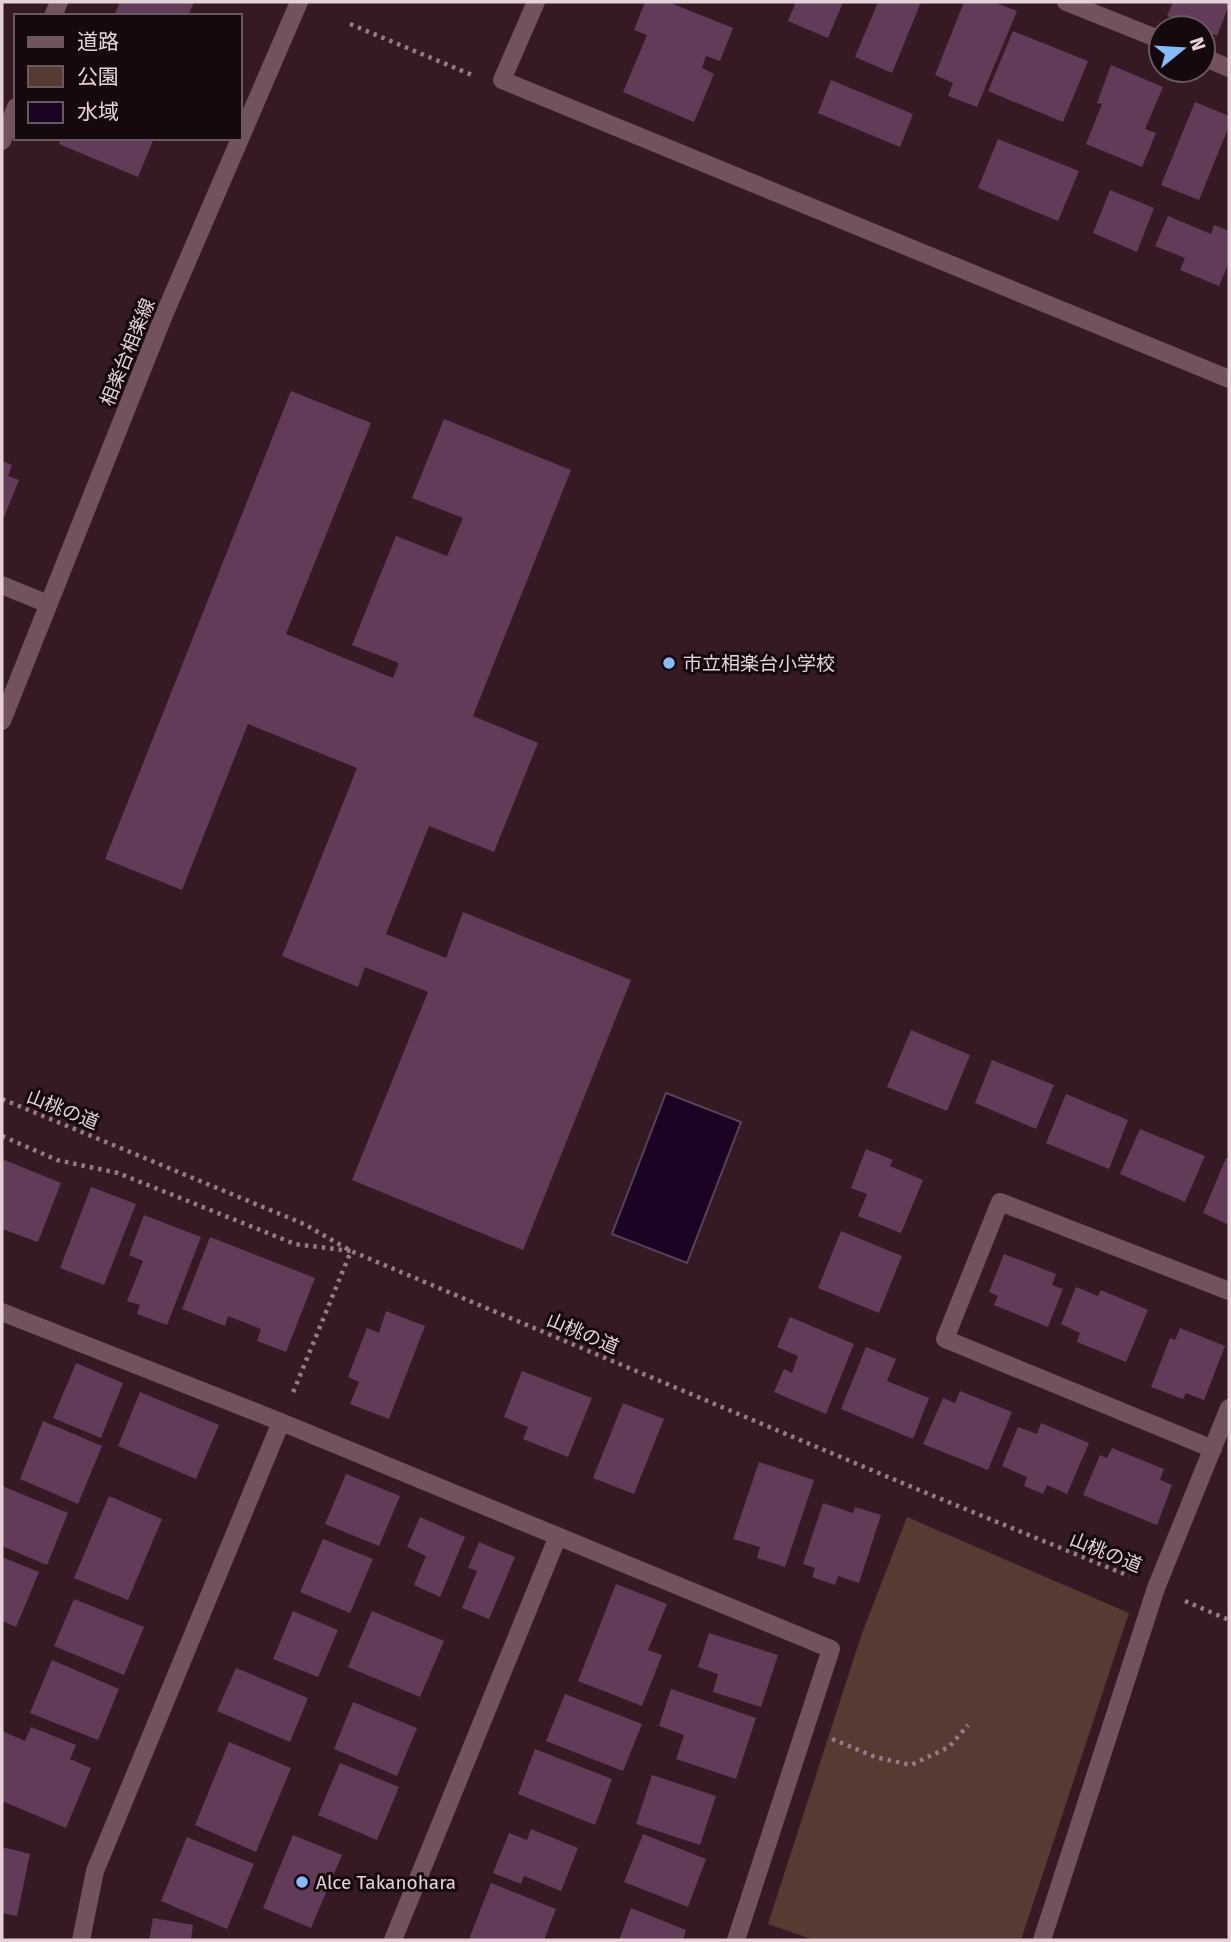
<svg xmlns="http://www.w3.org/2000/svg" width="1231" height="1942" viewBox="0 0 1231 1942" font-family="'Fira Sans','Noto Sans JP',sans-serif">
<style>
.green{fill:#573a32}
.water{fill:#1b0324;stroke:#58415a;stroke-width:2}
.building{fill:#623b59}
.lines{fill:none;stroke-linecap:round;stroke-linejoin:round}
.path{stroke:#937c84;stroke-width:4.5;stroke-dasharray:3.5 5;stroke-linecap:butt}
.minor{stroke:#71525d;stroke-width:18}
.secondary{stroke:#71525d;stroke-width:18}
.poi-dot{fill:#86bbfb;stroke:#15090d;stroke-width:2.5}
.labels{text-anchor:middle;stroke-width:6;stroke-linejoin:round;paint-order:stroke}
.street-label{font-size:19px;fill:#e5d2d9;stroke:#15090d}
.poi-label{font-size:19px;fill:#e5d2d9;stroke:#15090d;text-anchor:start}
</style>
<rect width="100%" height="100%" fill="#351a24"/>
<!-- green -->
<path class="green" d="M907,1517l222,96 -108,327h-207l-46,-16 93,-288z"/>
<!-- water -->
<path class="water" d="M666,1093l75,29 -54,141 -75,-29z"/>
<!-- building -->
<path class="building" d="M120,2h74l-6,14h-74z
M645,2h23l65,26 -13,33 -14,-5 -4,12 12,6 -20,48 -71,-30 24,-57 -13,-5z
M796,2h47l-15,36 -40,-17z
M878,2h43l-29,71 -37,-16z
M964,2h29l24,9 -40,96 -29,-11 5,-13 -18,-8z
M1173,2h56v3l-12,31 -14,-6v-2h-6l-30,-12z
M1013,31l75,30 -25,61 -75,-31z
M1111,65l52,22 -18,42 11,4 -14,34 -56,-23 16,-40 -5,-1z
M831,80l82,34 -13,33 -82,-34z
M1195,102l34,14v10l-30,74 -38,-15z
M61,138h93l-16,39 -79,-33z
M998,139l81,32 -21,50 -80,-33z
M1110,190l44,18 -17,44 -44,-19z
M1168,216l43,18 3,-9 15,6v31l-10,24 -39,-16 5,-12 -30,-12z
M291,391l80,32 -85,211 107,44 6,-15 -47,-18 44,-109 51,20 16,-38 -51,-20 32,-79 127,51 -98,246 65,27 -44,109 -65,-26 -43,108 60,24 17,-46 168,68 -108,270 -171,-70 76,-188 -63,-25 -7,20 -76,-31 75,-188 -109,-44 -66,166 -77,-31z
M2,461l10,4 -4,11 11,4 -17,42z
M911,1030l59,25 -23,56 -60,-24z
M992,1060l62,25 -18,44 -61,-26z
M1066,1094l62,26 -19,49 -63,-26z
M1140,1129l65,27 -20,46 -65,-28z
M866,1149l27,11 -3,6 33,14 -22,53 -43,-17 9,-22 -16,-6z
M1226,1158l3,1v66l-26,-12z
M2,1159l59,24 -23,59 -36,-13z
M91,1187l45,17 -32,81 -44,-17z
M144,1215l57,22 -34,88 -30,-11 3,-9 -13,-4 16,-40 -14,-6z
M841,1231l61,25 -23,57 -61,-25z
M210,1237l105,41 -29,74 -29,-11 4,-12 -33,-13 -3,10 -43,-17z
M1004,1254l52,20 -4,11 11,4 -15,38 -54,-22 4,-9 -9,-4z
M1076,1287l22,9 3,-6 47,20 -22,52 -49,-20 3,-9 -19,-9z
M386,1311l39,15 -36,93 -39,-15 9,-22 -11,-5 19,-49 12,5z
M790,1317l64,27 -28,70 -52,-22 10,-23 8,4 6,-17 -21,-9z
M1180,1328l45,18 -21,54 -18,-7 -3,6 -32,-12 19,-49 5,2z
M866,1347l30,12 -9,22 42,17 -16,41 -72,-30z
M76,1363l47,20 -22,55 -48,-20z
M522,1371l70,27 -24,59 -45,-18 5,-12 -24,-10z
M960,1391l52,21 -24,58 -65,-26 20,-46 12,5z
M140,1392l79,33 -23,54 -78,-33z
M623,1403l41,16 -30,75 -41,-16z
M43,1421l59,25 -24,58 -58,-25z
M1041,1423l48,20 -22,51 -20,-9 -4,9 -19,-8 3,-9 -25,-11 16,-39 19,7z
M1112,1448l52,21 -4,11 12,5 -15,40 -74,-30 17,-40 7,3z
M759,1462l55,18 -29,87 -28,-9 3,-11 -27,-8z
M346,1474l54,22 -21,50 -54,-22z
M2,1486l66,27 -21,52 -45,-19z
M109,1496l53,23 -34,81 -54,-22z
M823,1503l30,10 2,-6 26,8 -22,68 -21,-7 -3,9 -23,-8 3,-9 -12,-4z
M420,1517l45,20 -25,60 -26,-12 12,-29 -19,-9z
M323,1539l50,20 -23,54 -50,-21z
M479,1542l36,15 -26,62 -27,-11 15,-37 -9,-3z
M2,1557l37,15 -23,55 -14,-6z
M616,1584l51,20 -19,46 14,5 -20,51 -64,-25z
M74,1599l70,28 -20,48 -70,-29z
M293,1611l45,19 -20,47 -45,-18z
M372,1611l72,30 -24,56 -72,-30z
M709,1633l69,22 -17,52 -48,-15 5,-18 -20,-7z
M52,1660l67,29 -21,51 -68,-27z
M236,1668l72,30 -18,44 -73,-31z
M671,1689l85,29 -20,61 -60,-20 8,-24 -25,-9z
M565,1694l77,30 -19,47 -77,-30z
M353,1702l64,26 -20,48 -63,-27z
M31,1727l45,18 -6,14 21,9 -25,60 -64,-27v-70l23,10z
M229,1742l62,26 -35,84 -61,-27z
M535,1749l77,30 -17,46 -77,-31z
M340,1763l59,24 -22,53 -59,-25z
M652,1775l64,21 -16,49 -64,-21z
M531,1829l47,19 -17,43 -37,-15 -3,8 -28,-11 16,-40 18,7z
M643,1834l63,25 -18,48 -64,-25z
M293,1835l49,20 -31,73 -48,-20z
M187,1837l67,27 -27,65 -66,-28z
M2,1847l28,7 -13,62 -15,-3z
M491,1883l65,26 -12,31 -75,-1z
M631,1908l55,22 -3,10h-64z
M153,1918l40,7 -2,15h-42z"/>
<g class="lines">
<!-- path -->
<path class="path" d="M350,24l122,51
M2,1099l302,125 47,27 568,239 210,86
M2,1136l55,24 61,13 177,71 56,7 -59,144
M1185,1601l44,19
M832,1739l43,18 36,8 38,-18 19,-22"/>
<!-- minor -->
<path class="minor" d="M536,2l-34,78 727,299
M1066,2l95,38
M53,16l6,-14
M1203,57l26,11
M2,141l14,-34
M2,585l46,19
M2,1312l279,110 550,227 -95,291
M1213,1449l-268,-110 55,-137 229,89
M81,1940l14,-69 186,-449
M393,1940l165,-404
M1042,1940l114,-352 73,-180"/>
<!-- secondary -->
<path class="secondary" d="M2,721l162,-406 135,-313"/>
</g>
<!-- markers -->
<g class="poi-dot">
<circle cx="669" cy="663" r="7"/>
<circle cx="302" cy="1882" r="7"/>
</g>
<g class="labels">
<!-- street labels -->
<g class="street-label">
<text transform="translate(127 352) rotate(-68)" y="7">相楽台相楽線</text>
<text transform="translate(63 1109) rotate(22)" y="7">山桃の道</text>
<text transform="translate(583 1333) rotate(23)" y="7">山桃の道</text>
<text transform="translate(1106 1552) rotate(22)" y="7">山桃の道</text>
</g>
<!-- poi labels -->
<g class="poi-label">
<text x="683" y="670">市立相楽台小学校</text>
<text x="316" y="1889">Alce Takanohara</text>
</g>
</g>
<!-- border -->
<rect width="1231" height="1942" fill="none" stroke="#e5d2d9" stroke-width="7"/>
<!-- legend -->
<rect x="14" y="14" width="228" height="126" fill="#15090d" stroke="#68595f" stroke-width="2"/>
<rect x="28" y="37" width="35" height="10" fill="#71525d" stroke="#68595f" stroke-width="2"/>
<text x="77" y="49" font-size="21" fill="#e5d2d9">道路</text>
<rect x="28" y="66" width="35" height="21" fill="#573a32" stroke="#68595f" stroke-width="2"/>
<text x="77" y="84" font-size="21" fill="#e5d2d9">公園</text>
<rect x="28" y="102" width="35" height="21" fill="#1b0324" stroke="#68595f" stroke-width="2"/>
<text x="77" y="119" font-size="21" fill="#e5d2d9">水域</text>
<!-- north arrow -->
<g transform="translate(1182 49) rotate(72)"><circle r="33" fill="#15090d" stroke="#68595f" stroke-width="2"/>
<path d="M0-5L12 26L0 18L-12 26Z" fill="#86bbfb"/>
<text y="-10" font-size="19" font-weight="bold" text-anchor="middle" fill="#e5d2d9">N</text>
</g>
</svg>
